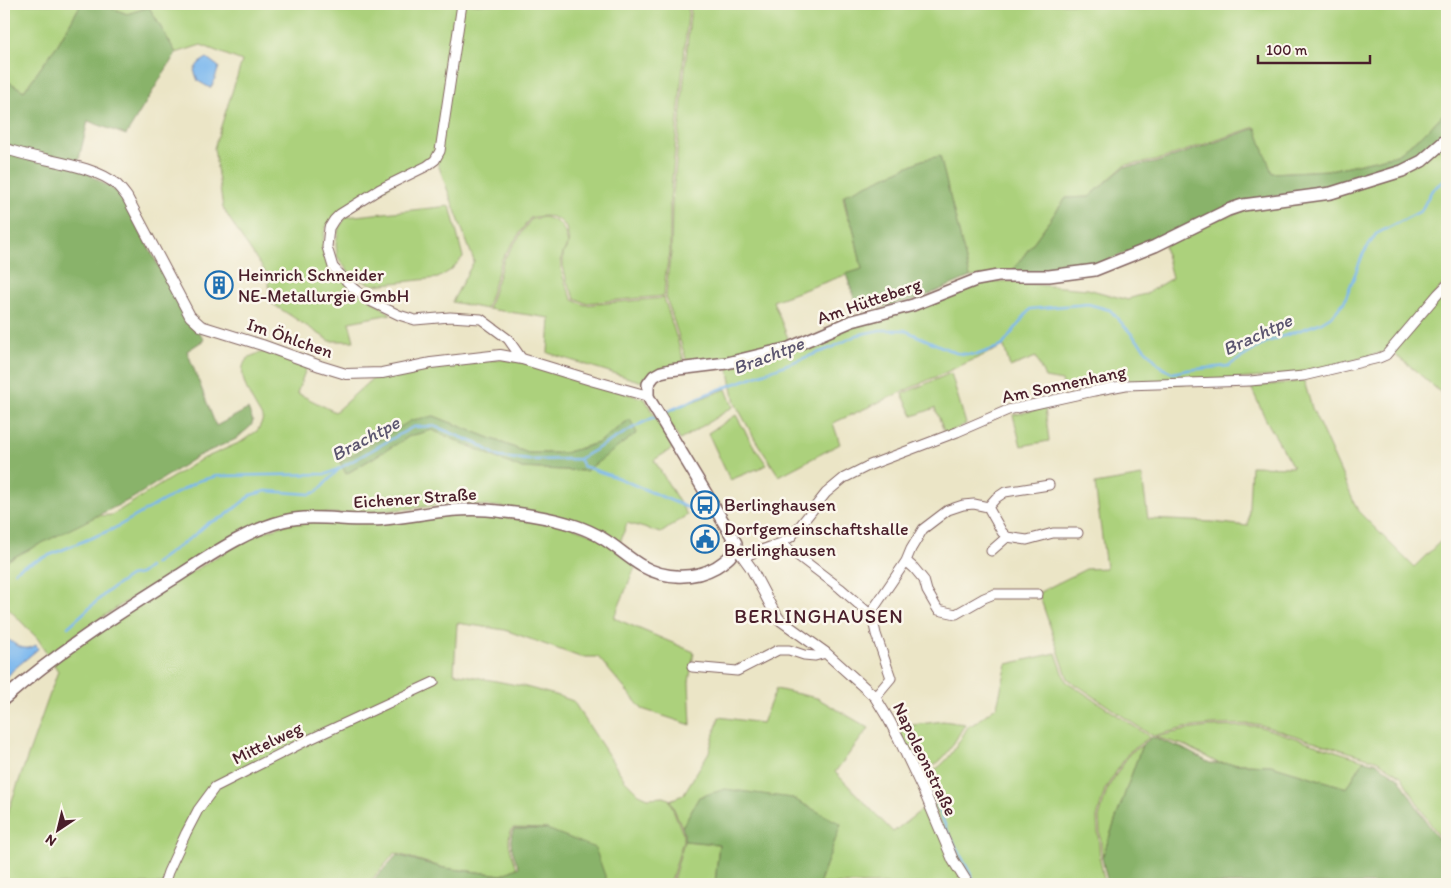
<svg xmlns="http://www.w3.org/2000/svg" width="1451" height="888" viewBox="0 0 1451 888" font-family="Itim,sans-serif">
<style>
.green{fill:#acd17b;stroke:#7b7853;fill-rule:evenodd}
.forest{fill:#89b36b;stroke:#6a694b}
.water{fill:#7bb8ee;stroke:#626c8c}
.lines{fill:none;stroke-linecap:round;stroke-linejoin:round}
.stream{stroke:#7bb8ee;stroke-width:2.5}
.minor-casing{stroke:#826461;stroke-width:11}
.tertiary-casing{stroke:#826461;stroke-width:12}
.secondary-casing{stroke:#826461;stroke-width:14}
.minor{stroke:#fff;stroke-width:9}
.tertiary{stroke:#fff;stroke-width:10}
.secondary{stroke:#fff;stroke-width:11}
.labels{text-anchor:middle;stroke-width:5;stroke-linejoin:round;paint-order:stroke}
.poi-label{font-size:18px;fill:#4a1f2b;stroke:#fbf7ec;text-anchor:start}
.street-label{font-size:18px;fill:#4a1f2b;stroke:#fbf7ec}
.water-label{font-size:19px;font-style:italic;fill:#5b556f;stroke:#fbf7ec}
.quarter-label{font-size:20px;letter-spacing:1px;fill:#4a1f2b;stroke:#fbf7ec}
</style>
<rect width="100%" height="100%" fill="#fbf7ec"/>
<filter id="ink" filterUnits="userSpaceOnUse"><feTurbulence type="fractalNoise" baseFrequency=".02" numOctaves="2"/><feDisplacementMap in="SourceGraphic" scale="10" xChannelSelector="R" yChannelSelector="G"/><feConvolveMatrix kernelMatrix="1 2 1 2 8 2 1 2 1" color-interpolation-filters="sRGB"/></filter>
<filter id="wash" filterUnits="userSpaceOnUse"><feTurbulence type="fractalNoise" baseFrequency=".0096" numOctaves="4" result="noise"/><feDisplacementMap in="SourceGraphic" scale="20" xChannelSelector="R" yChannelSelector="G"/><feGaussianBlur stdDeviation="1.12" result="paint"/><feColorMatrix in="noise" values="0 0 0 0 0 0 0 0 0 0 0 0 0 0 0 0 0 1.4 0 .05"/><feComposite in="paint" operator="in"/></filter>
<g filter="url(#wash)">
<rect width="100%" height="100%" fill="#ebe5c6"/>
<!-- green -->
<path class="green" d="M4,4h77l-23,40 -34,47 -20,-12z
M101,4h359l-22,146 -5,8 -106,67c-6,15 -5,27 2,42 4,7 52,40 62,47l-42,8 5,19h-24l-59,-38 -4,-29 -26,-37 -18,-29 -9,-60 28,-87 -41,-16 -25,8 -27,-46 -22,7z
M463,4h226l-19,197v52l-4,19 -2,24 -79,7 -10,-5 -8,-16 -4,-16v-13l6,-9c-1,-4 -1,-11 -3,-16 -7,-14 -23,-13 -36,-10l-28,41 -16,50 -34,-7 22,-41 -38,-102z
M691,4h756v106l-17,18 -33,27 -67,15 -59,3 -16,-46 -100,34 -30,4 -36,32 -23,1 -55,75 -41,4 -30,-120 -18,3 -79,36 4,19 6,12 9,42 -89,32 17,42 -22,7 -80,15 -22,-68 2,-25 3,-18 1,-53 4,-37z
M1447,143v137l-63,72 -82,22 -237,18 -3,-11 -17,-3 -9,-21 -26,10 -6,-21 -171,77 7,21 -61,32 -23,-35 -21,-38 -7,-37 259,-84 20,-1 42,5 39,3 40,11 3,-2 14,-4 27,-16 -8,-32 43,-23z
M450,206l13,51 -12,13 -13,8 -64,7 -14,-5 -13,-10 -10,-14 -1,-13 3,-15 7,-11z
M544,217c18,5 20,10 24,27 -14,20 -4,36 5,56l12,5 79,-7 21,66c-15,4 -35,4 -43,18l-94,-29 2,-35 -62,-9 16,-50 27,-40z
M1447,290v108l-37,-32 -18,-13z
M266,351l41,15 -10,27 38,19 39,-35 126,-18 22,3 123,37 28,49 -19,12 33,55 -26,18 -34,-10 -9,25 -18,-15 -97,-26 -52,-3 -92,10 -37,-1 -25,2 -50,13 -117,71 -59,39 4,6 174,-107 50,-17 151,-6 105,7 42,15 39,29 -22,53 80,34 -5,30 2,43 -49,-16 -44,-52h-18l-75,-27 -48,-7 -3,50 68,13 37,10 14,5 51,78 15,15 9,4 16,-1 5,2 14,35v7l-13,43h-63l-60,-55 -34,-1c-9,12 0,28 4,40l-15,7 -58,-7 -49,-15 -27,31h-364v-61l54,-152 -20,-32 -34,-35v-42l91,-46 17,-1 88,-55 41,-18 17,-12 5,-11c-8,-15 -31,-46 -15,-61 4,-3 13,-5 18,-7zM434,416l94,37h36l34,-10 32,-24 -44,52 -66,-3 -88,-38 -22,6 -64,38 -5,-12z
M951,373l15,51 -21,10 -10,-26 -22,8 -11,-22z
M1304,381l8,27 46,103 56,56 33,-32v313l-22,-32 -24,-40 -23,-15 -121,-37 -46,1 -26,3 -32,8 -7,-4 -78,-53 -29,-85 1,-2 46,-23 20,-1 -11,-84 47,-8 6,43 64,3 36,4 3,-60 42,1 -27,-47 -15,-33z
M726,389l7,18 -53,33 -16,-25 14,-8z
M1045,408l4,33 -28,5 -8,-31z
M736,415l15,27 16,23 -37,15 -22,-47z
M1056,653l10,28 84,56 -21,15 -24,37 -8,29 3,42 5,24h-135l-15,-25 -35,-82c27,-9 35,-29 49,-52h3l25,-19 10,-42z
M776,689l41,9 52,30 -34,44 58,60 35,-27 38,79h-147l22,-60 -142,-27 -17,30 -12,-27 13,-5 26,-43 10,-35 43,6z
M943,721l22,3c-12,20 -22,43 -46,48l-22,-45z
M1258,726l106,34 -17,28 -76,-23 -53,-2 -35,-18 -28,-8 31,-7 23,-3z
M1142,745l-40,113 -3,-40 8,-29 23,-36z
M684,841l35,3 -4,40h-43z"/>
<!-- forest -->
<path class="forest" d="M81,4h20l26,10 22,-7 27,46 -50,82 -38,-14 -10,42 15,14 25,15 66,120 20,28 -17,11 29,75 32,-17 5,12 -2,5 -15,13 -38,17 -65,42 -129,64v-483l20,12 34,-47z
M1447,110v22l-30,27 -21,9 -47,17 -79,12 -183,71 -76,5 55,-75 23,-1 35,-30 31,-4 101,-35 16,45 58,-3 67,-15 33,-27z
M940,156l30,121 -52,22 -59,13 -13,-38 16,-5 -9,-42 -5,-12 -4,-20 78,-35z
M434,416l94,37h36l34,-10 32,-24 7,14 -51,38 -66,-3 -88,-38 -22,6 -64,38 -6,-12 72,-42z
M1152,737l30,11 28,15 61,2 76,23 17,-28 13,3 22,15 24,39 20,29 4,5v33h-339l-6,-26 40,-113z
M725,789l67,9 49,26 -22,60h-104l4,-40 -35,-3v-8l-2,-6 17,-30z
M514,829h33l48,19 13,36h-238l27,-29 47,13 58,7 17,-8c-5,-12 -12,-25 -5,-38z"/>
<!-- water -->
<path class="water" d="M207,58l12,9 -6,17 -3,4 -12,-7 -4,-11 5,-7z
M4,637c12,7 19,16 32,8l2,4 -25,21 -9,11z"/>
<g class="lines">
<!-- stream -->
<path class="stream" d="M662,414l45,-20 124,-46 26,-13 23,-5h24l52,23 20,2 26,-9 28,-37 58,-5 22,6 52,58 11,5 14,-3 41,-4 39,-24 53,-19 13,-8 11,-13 19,-48 13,-20 45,-23 11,-21 15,-12
M579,459l4,7 35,12 94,40
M154,564l43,-31 11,-10 16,-6 27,-22 15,-4 44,3 7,-2 22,-23
M15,571l8,-5 90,-37 85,-48 19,-5 110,-2 13,-6 73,-41 21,-1 46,19 19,12 30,3 50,-1 61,-35 15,-7
M68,627l39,-35 23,-16 10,-2 9,-7
M929,782l17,46 30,56"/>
</g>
</g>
<g filter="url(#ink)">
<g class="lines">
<!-- minor casing -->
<g class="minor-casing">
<path id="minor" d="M462,4l-22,147 -5,9 -8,6 -47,23 -40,25 -6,6 -5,8 -2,19 6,20 20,21 19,14 27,13 16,5 35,-3 31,2 27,20 14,20
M988,507l8,-9 9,-6 44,-7
M781,543l59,45 32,28 4,18 15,44 -16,19
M991,551l16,-14
M744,557l9,-4 28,-10 10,-6 35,-44 18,-15 26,-13 87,-33 51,-22 86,-19 32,-6 124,-4 53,-5 76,-18 7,-3 52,-61 9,-9
M906,561l8,7 10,12 3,11 11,19 18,4 28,-16 10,-4h44
M872,616l2,-8 32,-47 5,-12 12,-20 25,-19 15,-5 11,-1 14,3 14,25 5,5 20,3 26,-7h25
M692,667l45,4 41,-21h11l15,5 11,1 11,-3
M164,884l4,-12 18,-39 12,-23 17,-23 89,-45 130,-60"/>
</g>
<!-- tertiary casing -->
<g class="tertiary-casing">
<path id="tertiary" d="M4,148c32,13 88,15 113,37 4,4 7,8 10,12l63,119 11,10 61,19 58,21 26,8 36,-1 49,-10 69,-8 22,4 72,22 54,15
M736,547l15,21 22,42 7,10 46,33 49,44 14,23 10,19 27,57 27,64 15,24"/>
</g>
<!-- secondary casing -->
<g class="secondary-casing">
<path id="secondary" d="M4,699c53,-47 114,-85 174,-123 33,-21 67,-45 105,-55 34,-8 68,2 102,-2 34,-3 67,-12 102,-9 30,3 60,6 89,16 9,3 18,7 26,12 14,8 26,20 40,28 23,13 51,14 74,1 9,-6 20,-13 20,-24l-85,-141 -3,-6v-12l6,-8 7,-4 9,-2 57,-7 62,-15 63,-27 61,-16 63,-25 22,-4h51l46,-6 60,-24 73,-36 15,-5 88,-12 71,-22 20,-10 25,-22"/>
</g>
<!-- minor -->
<use href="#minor" class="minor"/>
<!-- tertiary -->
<use href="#tertiary" class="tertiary"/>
<!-- secondary -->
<use href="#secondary" class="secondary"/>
</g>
</g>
<!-- icons -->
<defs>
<g id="building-ring" transform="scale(1.4375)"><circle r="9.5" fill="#fbf7ec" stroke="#1f6fb2" stroke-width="1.5"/><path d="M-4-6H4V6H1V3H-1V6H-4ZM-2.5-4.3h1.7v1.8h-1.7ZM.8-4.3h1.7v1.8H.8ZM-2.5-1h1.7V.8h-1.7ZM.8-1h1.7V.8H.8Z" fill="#1f6fb2"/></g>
<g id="bus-ring" transform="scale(1.4375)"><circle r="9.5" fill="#fbf7ec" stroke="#1f6fb2" stroke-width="1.5"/><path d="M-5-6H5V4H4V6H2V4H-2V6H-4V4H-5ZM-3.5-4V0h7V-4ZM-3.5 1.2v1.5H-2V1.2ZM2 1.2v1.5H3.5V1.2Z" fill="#1f6fb2"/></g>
<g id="civic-ring" transform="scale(1.4375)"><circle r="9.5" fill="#fbf7ec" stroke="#1f6fb2" stroke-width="1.5"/><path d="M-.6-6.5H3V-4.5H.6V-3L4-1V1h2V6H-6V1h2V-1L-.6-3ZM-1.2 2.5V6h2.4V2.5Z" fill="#1f6fb2"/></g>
</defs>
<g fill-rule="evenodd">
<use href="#building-ring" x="219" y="285"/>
<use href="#bus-ring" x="705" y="505"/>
<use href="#civic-ring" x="705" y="539"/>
</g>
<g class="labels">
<!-- poi labels -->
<g class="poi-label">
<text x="238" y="281">Heinrich Schneider<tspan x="238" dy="21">NE-Metallurgie GmbH</tspan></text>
<text x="724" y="511">Berlinghausen</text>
<text x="724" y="535">Dorfgemeinschaftshalle<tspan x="724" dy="21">Berlinghausen</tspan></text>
</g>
<!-- street labels -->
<g class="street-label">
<text transform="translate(869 301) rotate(-19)" y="6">Am Hütteberg</text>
<text transform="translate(290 338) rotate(19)" y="6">Im Öhlchen</text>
<text transform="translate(1064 384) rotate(-12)" y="6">Am Sonnenhang</text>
<text transform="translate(415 498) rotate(-4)" y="6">Eichener Straße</text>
<text transform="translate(267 743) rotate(-26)" y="6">Mittelweg</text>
<text transform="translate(925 759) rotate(64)" y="6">Napoleonstraße</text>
</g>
<!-- water labels -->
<g class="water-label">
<text transform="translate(1257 334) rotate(-25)" y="7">Brachtpe</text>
<text transform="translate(768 355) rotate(-21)" y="7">Brachtpe</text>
<text transform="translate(365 438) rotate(-28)" y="7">Brachtpe</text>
</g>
<!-- quarter labels -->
<g class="quarter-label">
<text x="819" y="623">BERLINGHAUSEN</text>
</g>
</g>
<!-- margin -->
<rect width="1451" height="888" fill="none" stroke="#fbf7ec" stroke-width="20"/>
<!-- north arrow -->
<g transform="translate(58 830) rotate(215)" stroke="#fbf7ec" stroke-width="4" paint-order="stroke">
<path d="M0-4L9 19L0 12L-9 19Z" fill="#4a1f2b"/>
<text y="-8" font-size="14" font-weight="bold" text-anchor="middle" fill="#4a1f2b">N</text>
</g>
<!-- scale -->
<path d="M1258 55v8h112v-8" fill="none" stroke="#4a1f2b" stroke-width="2.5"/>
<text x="1266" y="55" font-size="15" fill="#4a1f2b" stroke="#fbf7ec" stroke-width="4" paint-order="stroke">100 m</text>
</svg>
